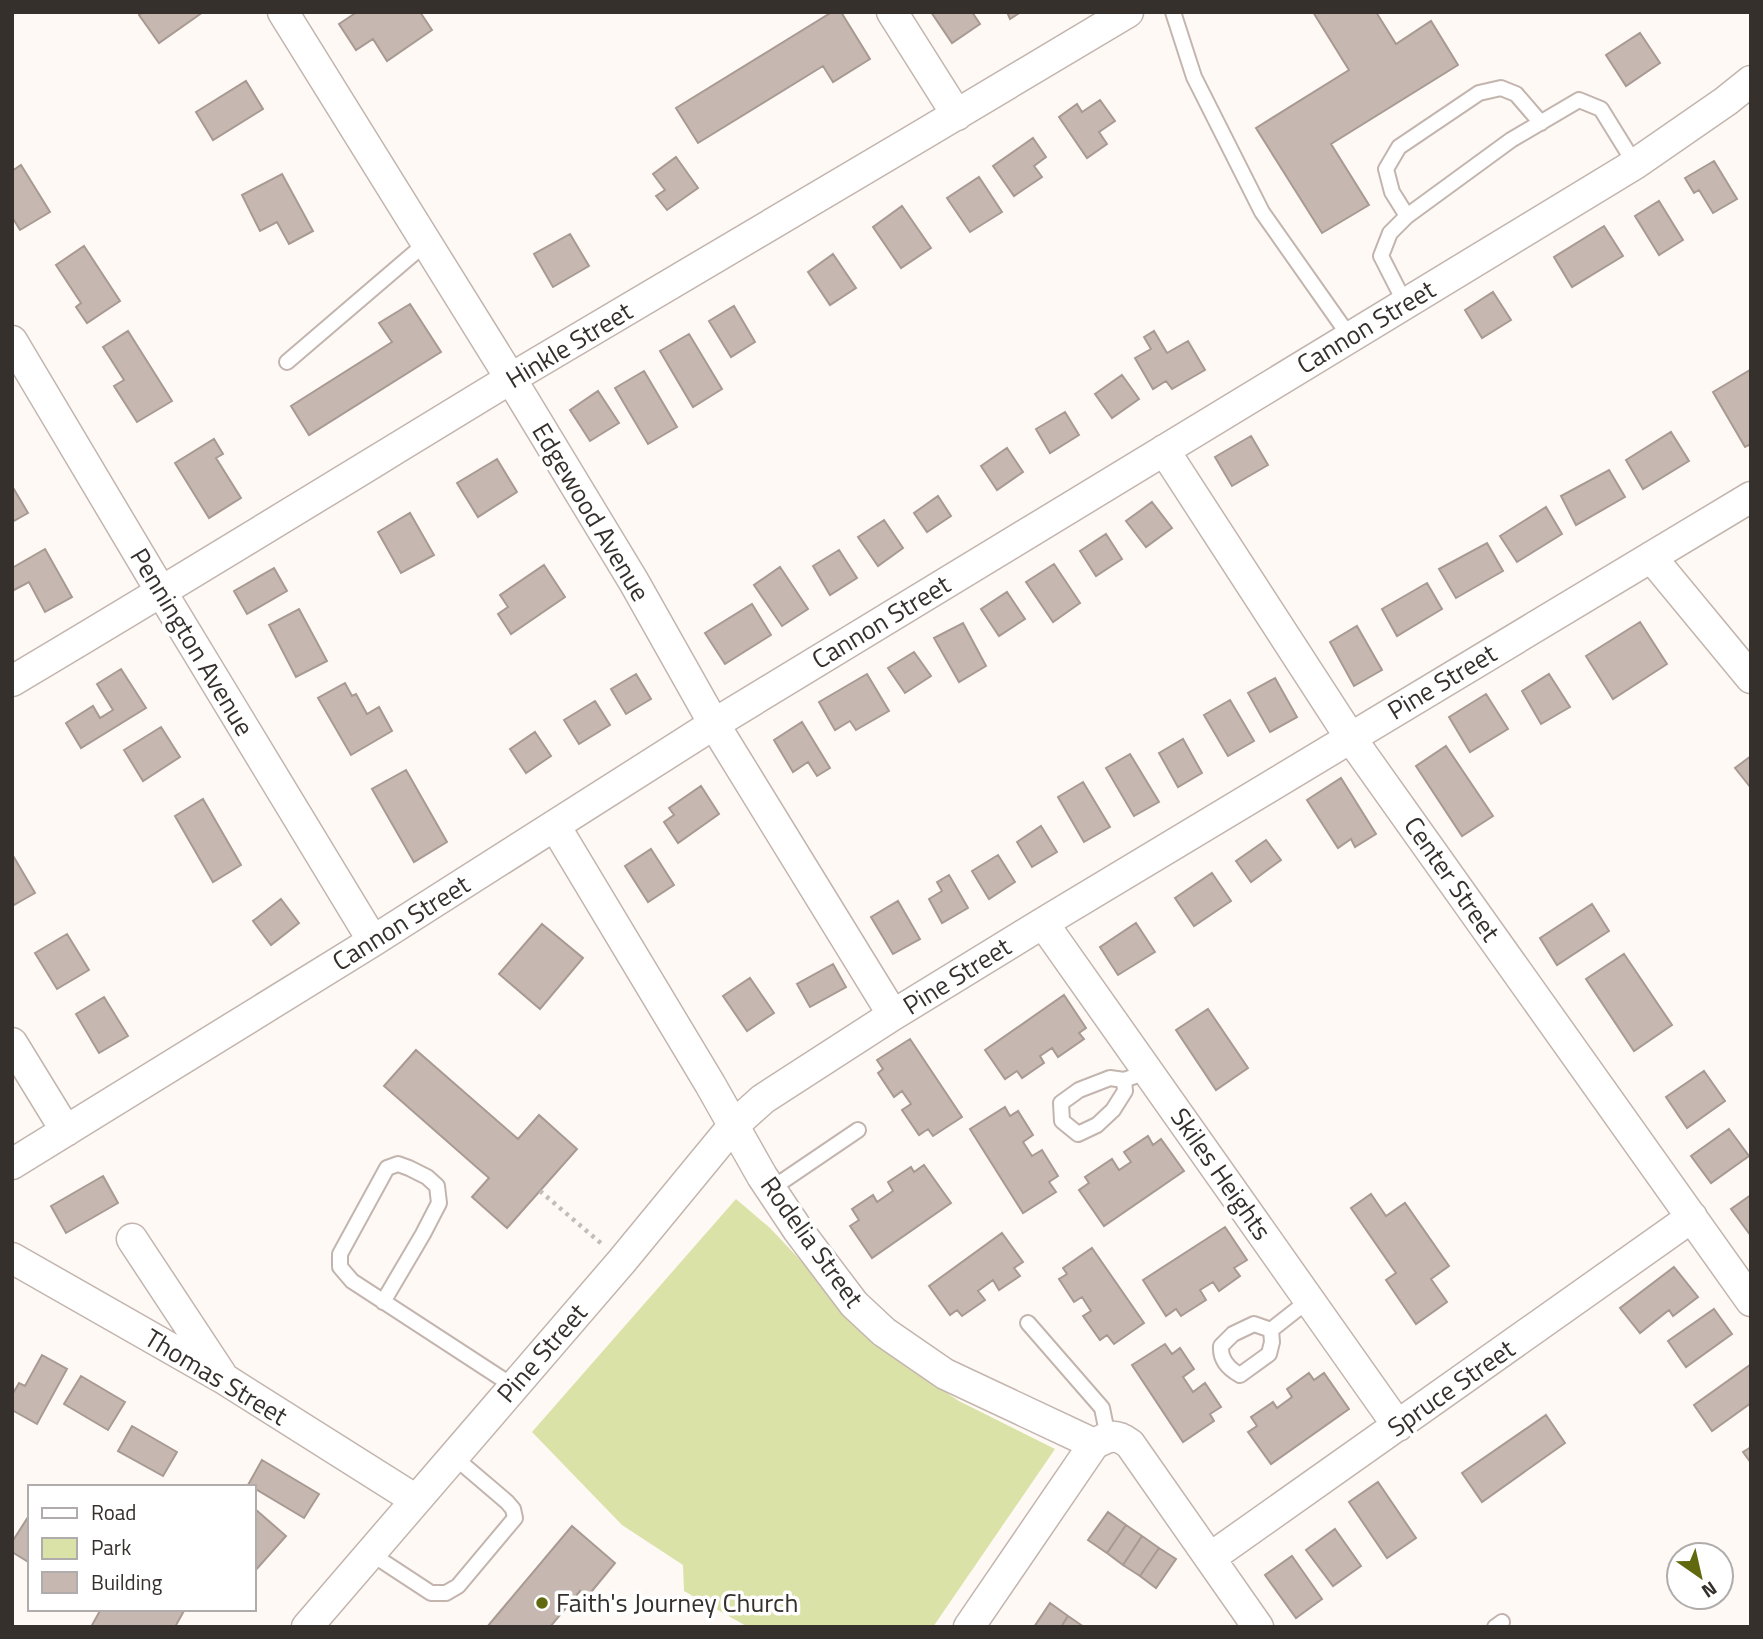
<svg xmlns="http://www.w3.org/2000/svg" width="1763" height="1639" viewBox="0 0 1763 1639" font-family="'Titillium Web',sans-serif">
<style>
.green{fill:#dae2a8}
.building{fill:#c6b8b0;stroke:#a89a93;stroke-width:2}
.lines{fill:none;stroke-linecap:round;stroke-linejoin:round}
.service-casing{stroke:#c3b5ae;stroke-width:18}
.minor-casing{stroke:#c3b5ae;stroke-width:33}
.path{stroke:#c2bdb9;stroke-width:4.5;stroke-dasharray:3.5 5;stroke-linecap:butt}
.service{stroke:#fff;stroke-width:14}
.minor{stroke:#fff;stroke-width:30}
.poi-dot{fill:#60690d;stroke:#fff;stroke-width:2.5}
.labels{text-anchor:middle;stroke-width:7;stroke-linejoin:round;paint-order:stroke}
.street-label{font-size:26px;fill:#36302d;stroke:#fff}
.poi-label{font-size:26px;fill:#36302d;stroke:#fff;text-anchor:start}
</style>
<rect width="100%" height="100%" fill="#fef9f5"/>
<!-- green -->
<path class="green" d="M736,1199l34,29 122,129 67,44 96,48 -122,178h-185l-64,-36 -1,-26 -61,-40 -90,-93z"/>
<!-- building -->
<path class="building" d="M143,12h60l-44,31 -20,-28z
M357,12h63l12,18 -45,31 -14,-22 -17,11 -17,-26z
M832,12h9l29,47 -37,23 -10,-16 -125,77 -22,-35z
M931,12h41l8,12 -28,19z
M1007,12h14l-11,7z
M1313,12h63l20,32 35,-23 27,44 -127,79 38,61 -47,28 -66,-105 93,-58z
M1640,33l20,30 -34,23 -20,-31z
M246,81l17,28 -50,31 -17,-28z
M1100,100l15,21 -16,11 8,12 -20,14 -28,-41 18,-13 5,8z
M1033,138l13,19 -12,9 8,11 -28,19 -21,-30z
M676,157l22,31 -31,22 -11,-14 9,-6 -12,-16z
M1714,161l23,38 -24,14 -14,-23 -5,3 -9,-15z
M21,165l29,47 -30,18 -8,-13v-46z
M282,174l31,57 -24,13 -12,-22 -17,9 -18,-36z
M979,177l23,35 -32,20 -23,-34z
M1659,201l24,39 -24,15 -24,-39z
M902,206l29,42 -30,20 -28,-41z
M1604,226l19,30 -51,31 -18,-30z
M570,234l19,32 -36,21 -19,-33z
M84,246l36,55 -33,22 -11,-16 5,-4 -25,-38z
M833,254l23,34 -26,17 -22,-33z
M1493,292l18,28 -29,18 -17,-28z
M410,304l31,48 -132,83 -18,-29 101,-64 -13,-19z
M734,306l21,36 -24,15 -22,-36z
M128,331l44,70 -35,21 -23,-36 10,-6 -21,-33z
M1154,331l13,22 21,-12 17,29 -33,19 -6,-8 -13,8 -18,-31 16,-9 -7,-12z
M689,334l33,55 -29,18 -33,-56z
M1750,370l1,74 -6,3 -32,-55z
M644,371l33,56 -29,17 -33,-56z
M1122,375l17,24 -27,19 -17,-24z
M598,391l21,32 -29,18 -20,-31z
M1065,412l14,23 -29,18 -14,-24z
M1671,432l18,29 -46,28 -17,-29z
M1251,436l17,29 -36,21 -17,-29z
M214,439l9,15 -7,4 25,40 -32,20 -34,-55z
M1007,448l16,24 -26,18 -16,-24z
M497,459l20,33 -39,25 -21,-34z
M1609,470l16,27 -49,28 -15,-29z
M12,486l16,27 -16,9z
M938,496l13,20 -24,16 -13,-19z
M1152,502l20,26 -26,19 -20,-26z
M1546,507l16,27 -45,28 -17,-26z
M410,513l24,42 -33,18 -23,-41z
M884,520l19,28 -25,18 -20,-29z
M1106,534l16,25 -26,17 -16,-25z
M1487,543l16,28 -47,27 -17,-29z
M45,549l27,48 -27,15 -16,-30 -17,9v-23z
M839,550l18,28 -27,17 -17,-29z
M1054,564l26,39 -27,19 -27,-40z
M544,565l21,32 -54,37 -13,-20 10,-7 -8,-12z
M780,567l28,42 -26,17 -28,-41z
M274,568l13,23 -40,23 -13,-23z
M1427,583l15,26 -45,27 -15,-27z
M1007,592l18,27 -26,17 -18,-27z
M752,604l19,31 -46,29 -20,-31z
M299,609l28,52 -31,16 -27,-52z
M1640,622l27,42 -54,35 -27,-43z
M963,623l23,43 -27,16 -25,-44z
M1357,626l25,44 -28,16 -24,-44z
M914,652l17,24 -26,17 -17,-25z
M121,669l25,39 -65,40 -15,-25 27,-17 7,12 13,-8 -16,-26z
M636,674l15,25 -25,15 -15,-25z
M867,674l22,37 -33,19 -6,-9 -15,9 -16,-28z
M1549,674l21,33 -29,17 -19,-33z
M1275,678l22,39 -27,15 -22,-39z
M345,683l7,13 4,-2 11,20 12,-7 13,24 -41,24 -33,-57z
M1486,694l22,35 -38,23 -21,-35z
M1230,700l24,41 -26,15 -24,-41z
M595,701l15,24 -31,19 -15,-24z
M802,722l28,46 -13,8 -9,-14 -15,10 -19,-32z
M161,727l19,30 -37,24 -19,-31z
M535,732l16,24 -25,17 -16,-24z
M1183,739l19,34 -24,14 -19,-34z
M1446,746l47,70 -31,20 -46,-70z
M1130,754l29,48 -25,14 -28,-48z
M1751,756v32l-16,-20z
M406,770l41,72 -33,20 -42,-73z
M1341,778l35,56 -21,13 -4,-8 -13,9 -31,-48z
M1083,782l27,45 -26,15 -26,-45z
M701,786l18,28 -41,29 -14,-21 10,-7 -5,-7z
M203,799l38,66 -28,17 -38,-66z
M1041,826l16,26 -25,15 -15,-25z
M1266,840l15,20 -30,22 -15,-21z
M651,849l23,36 -26,17 -23,-36z
M12,854l23,39 -23,13z
M998,855l17,27 -26,17 -17,-28z
M1212,873l19,28 -37,25 -19,-28z
M949,875l19,33 -26,15 -13,-24 13,-8 -5,-9z
M281,899l18,24 -28,22 -18,-24z
M898,901l22,38 -27,15 -22,-37z
M1592,904l17,27 -52,34 -17,-27z
M1136,923l19,29 -37,23 -18,-28z
M542,924l41,34 -43,51 -41,-35z
M67,934l22,36 -32,19 -22,-36z
M1624,954l48,71 -38,26 -48,-72z
M833,964l13,23 -36,20 -13,-23z
M750,978l24,35 -27,18 -24,-35z
M1064,995l22,33 -7,5 5,6 -26,18 -6,-9 -12,8 4,7 -22,15 -5,-7 -12,8 -20,-29z
M104,997l24,39 -29,17 -23,-39z
M1208,1009l40,59 -32,22 -40,-60z
M910,1039l52,78 -29,19 -5,-7 -9,6 -17,-25 9,-6 -9,-13 -8,6 -16,-24 5,-4 -6,-9z
M416,1050l102,89 21,-24 38,34 -70,79 -35,-31 17,-19 -105,-92z
M1704,1071l21,30 -38,27 -21,-31z
M1005,1107l5,9 8,-5 15,24 -10,7 9,14 10,-6 16,26 -9,6 7,10 -33,21 -53,-84z
M1729,1129l20,27 -38,27 -20,-27z
M1148,1136l5,9 8,-6 23,32 -80,55 -25,-36 10,-7 -4,-6 27,-18 7,11 12,-8 -7,-10z
M924,1165l27,38 -79,55 -22,-32 9,-6 -7,-11 21,-14 4,7 16,-11 -5,-9 23,-15 3,5z
M103,1176l15,27 -52,30 -15,-27z
M1371,1194l15,22 19,-13 44,63 -18,13 16,23 -31,22 -30,-44 10,-7 -45,-65z
M1751,1195v41l-20,-27z
M1225,1227l22,33 -13,8 6,8 -21,15 -6,-9 -13,8 6,10 -25,16 -5,-7 -10,7 -23,-36z
M1002,1233l21,29 -9,6 6,8 -21,14 -6,-10 -15,11 7,9 -23,16 -5,-6 -7,5 -21,-29z
M1092,1248l52,75 -30,21 -7,-9 -7,5 -17,-24 8,-5 -9,-14 -8,5 -15,-23 8,-5 -4,-6z
M1674,1267l24,30 -25,19 -4,-6 -29,23 -20,-25z
M1714,1309l18,25 -46,33 -18,-26z
M1165,1344l7,10 8,-6 14,21 -11,8 10,15 12,-9 16,24 -11,7 4,7 -31,21 -51,-77z
M42,1355l25,14 -30,55 -25,-14v-15l7,-12 6,3z
M1750,1365l1,38 -39,28 -18,-26z
M1309,1373l5,7 10,-7 25,36 -78,55 -23,-32 9,-6 -6,-9 22,-15 4,6 15,-11 -5,-8z
M81,1376l44,26 -17,28 -44,-26z
M1546,1415l19,28 -83,59 -20,-29z
M132,1426l45,26 -14,24 -45,-25z
M1751,1447v16l-8,-11z
M262,1460l57,34 -15,24 -50,-30v-1l-6,-2z
M1378,1482l38,56 -29,20 -38,-56z
M255,1509l31,27 -32,36v-62z
M1108,1512l18,13 -19,28 -19,-13z
M30,1514v49l-18,-11v-10z
M1126,1525l16,11 -19,29 -16,-12z
M572,1526l43,37 -28,34 -7,-6 -30,36h-63z
M1335,1529l26,37 -28,20 -27,-36z
M1142,1536l17,12 -19,28 -17,-11z
M1159,1548l17,11 -20,29 -16,-12z
M1292,1556l30,43 -26,19 -31,-43z
M1050,1603l18,13 -7,11h-27z
M101,1609h84l-10,18h-84z
M1068,1616l16,11h-23z"/>
<g class="lines">
<!-- service casing -->
<g class="service-casing">
<path id="service" d="M1173,12l21,65 68,135 88,125
M1407,216l-15,-24 -6,-23 13,-22 80,-54 22,-5 15,6 25,29
M1405,303l-24,-47 9,-23 17,-17 104,-76 68,-40 22,9 34,55
M287,362l139,-119
M1124,1080l1,11 -12,19 -16,15 -19,9 -16,-13 -1,-18 18,-13 31,-12 14,2 25,-9
M771,1189l87,-59
M383,1302l40,-68 16,-31 -2,-17 -10,-9 -18,-9 -11,-4 -11,4 -47,86v13l12,14 161,105
M1028,1323l74,85 6,29
M1271,1330l-17,-6 -21,10 -12,12c-1,14 8,23 19,29l29,-21 3,-12 -1,-12 38,-30
M370,1553l61,40h15l12,-7 57,-68 -2,-9 -6,-7 -54,-46
M1495,1627l7,-5"/>
</g>
<!-- minor casing -->
<g class="minor-casing">
<path id="minor" d="M283,12l228,367 123,203 80,142 179,291
M892,12l65,103
M12,341l150,252 211,348
M1164,450l186,287 401,564
M1651,557l100,121
M12,681c167,-99 332,-201 498,-302 205,-123 413,-243 618,-367
M555,826l155,258 52,92 36,54 56,74 30,28 61,42 149,70c16,-8 21,-11 36,0l128,183
M1043,923l355,503
M12,1043l54,88
M12,1164l361,-223 341,-217 921,-560 91,-63 25,-20
M132,1239l89,135
M12,1258l214,122 190,120
M1210,1558l482,-341
M307,1627l315,-366 111,-135 30,-27 130,-84 150,-92 708,-426
M969,1627l125,-183"/>
</g>
<!-- path -->
<path class="path" d="M540,1191l63,54"/>
<!-- service -->
<use href="#service" class="service"/>
<!-- minor -->
<use href="#minor" class="minor"/>
</g>
<!-- markers -->
<circle class="poi-dot" cx="542" cy="1603" r="7"/>
<g class="labels">
<!-- street labels -->
<g class="street-label">
<text transform="translate(1366 327) rotate(-31)" y="9">Cannon Street</text>
<text transform="translate(569 345) rotate(-31)" y="9">Hinkle Street</text>
<text transform="translate(591 512) rotate(59)" y="9">Edgewood Avenue</text>
<text transform="translate(881 622) rotate(-31)" y="9">Cannon Street</text>
<text transform="translate(192 642) rotate(59)" y="9">Pennington Avenue</text>
<text transform="translate(1442 682) rotate(-31)" y="9">Pine Street</text>
<text transform="translate(1452 879) rotate(55)" y="9">Center Street</text>
<text transform="translate(401 923) rotate(-32)" y="9">Cannon Street</text>
<text transform="translate(957 976) rotate(-32)" y="9">Pine Street</text>
<text transform="translate(1221 1174) rotate(55)" y="9">Skiles Heights</text>
<text transform="translate(812 1242) rotate(54)" y="9">Rodelia Street</text>
<text transform="translate(542 1353) rotate(-49)" y="9">Pine Street</text>
<text transform="translate(216 1377) rotate(31)" y="9">Thomas Street</text>
<text transform="translate(1451 1388) rotate(-35)" y="9">Spruce Street</text>
</g>
<!-- poi labels -->
<g class="poi-label">
<text x="556" y="1612">Faith's Journey Church</text>
</g>
</g>
<!-- border -->
<rect width="1763" height="1639" fill="none" stroke="#36302d" stroke-width="28"/>
<!-- legend -->
<rect x="28" y="1485" width="228" height="126" fill="#ffffff" stroke="#afacab" stroke-width="2"/>
<rect x="42" y="1508" width="35" height="10" fill="#ffffff" stroke="#afacab" stroke-width="2"/>
<text x="91" y="1520" font-size="21" fill="#36302d">Road</text>
<rect x="42" y="1538" width="35" height="21" fill="#dae2a8" stroke="#afacab" stroke-width="2"/>
<text x="91" y="1555" font-size="21" fill="#36302d">Park</text>
<rect x="42" y="1572" width="35" height="21" fill="#c6b8b0" stroke="#afacab" stroke-width="2"/>
<text x="91" y="1590" font-size="21" fill="#36302d">Building</text>
<!-- north arrow -->
<g transform="translate(1700 1576) rotate(146)"><circle r="33" fill="#ffffff" stroke="#afacab" stroke-width="2"/>
<path d="M0-5L12 26L0 18L-12 26Z" fill="#60690d"/>
<text y="-10" font-size="19" font-weight="bold" text-anchor="middle" fill="#36302d">N</text>
</g>
</svg>
